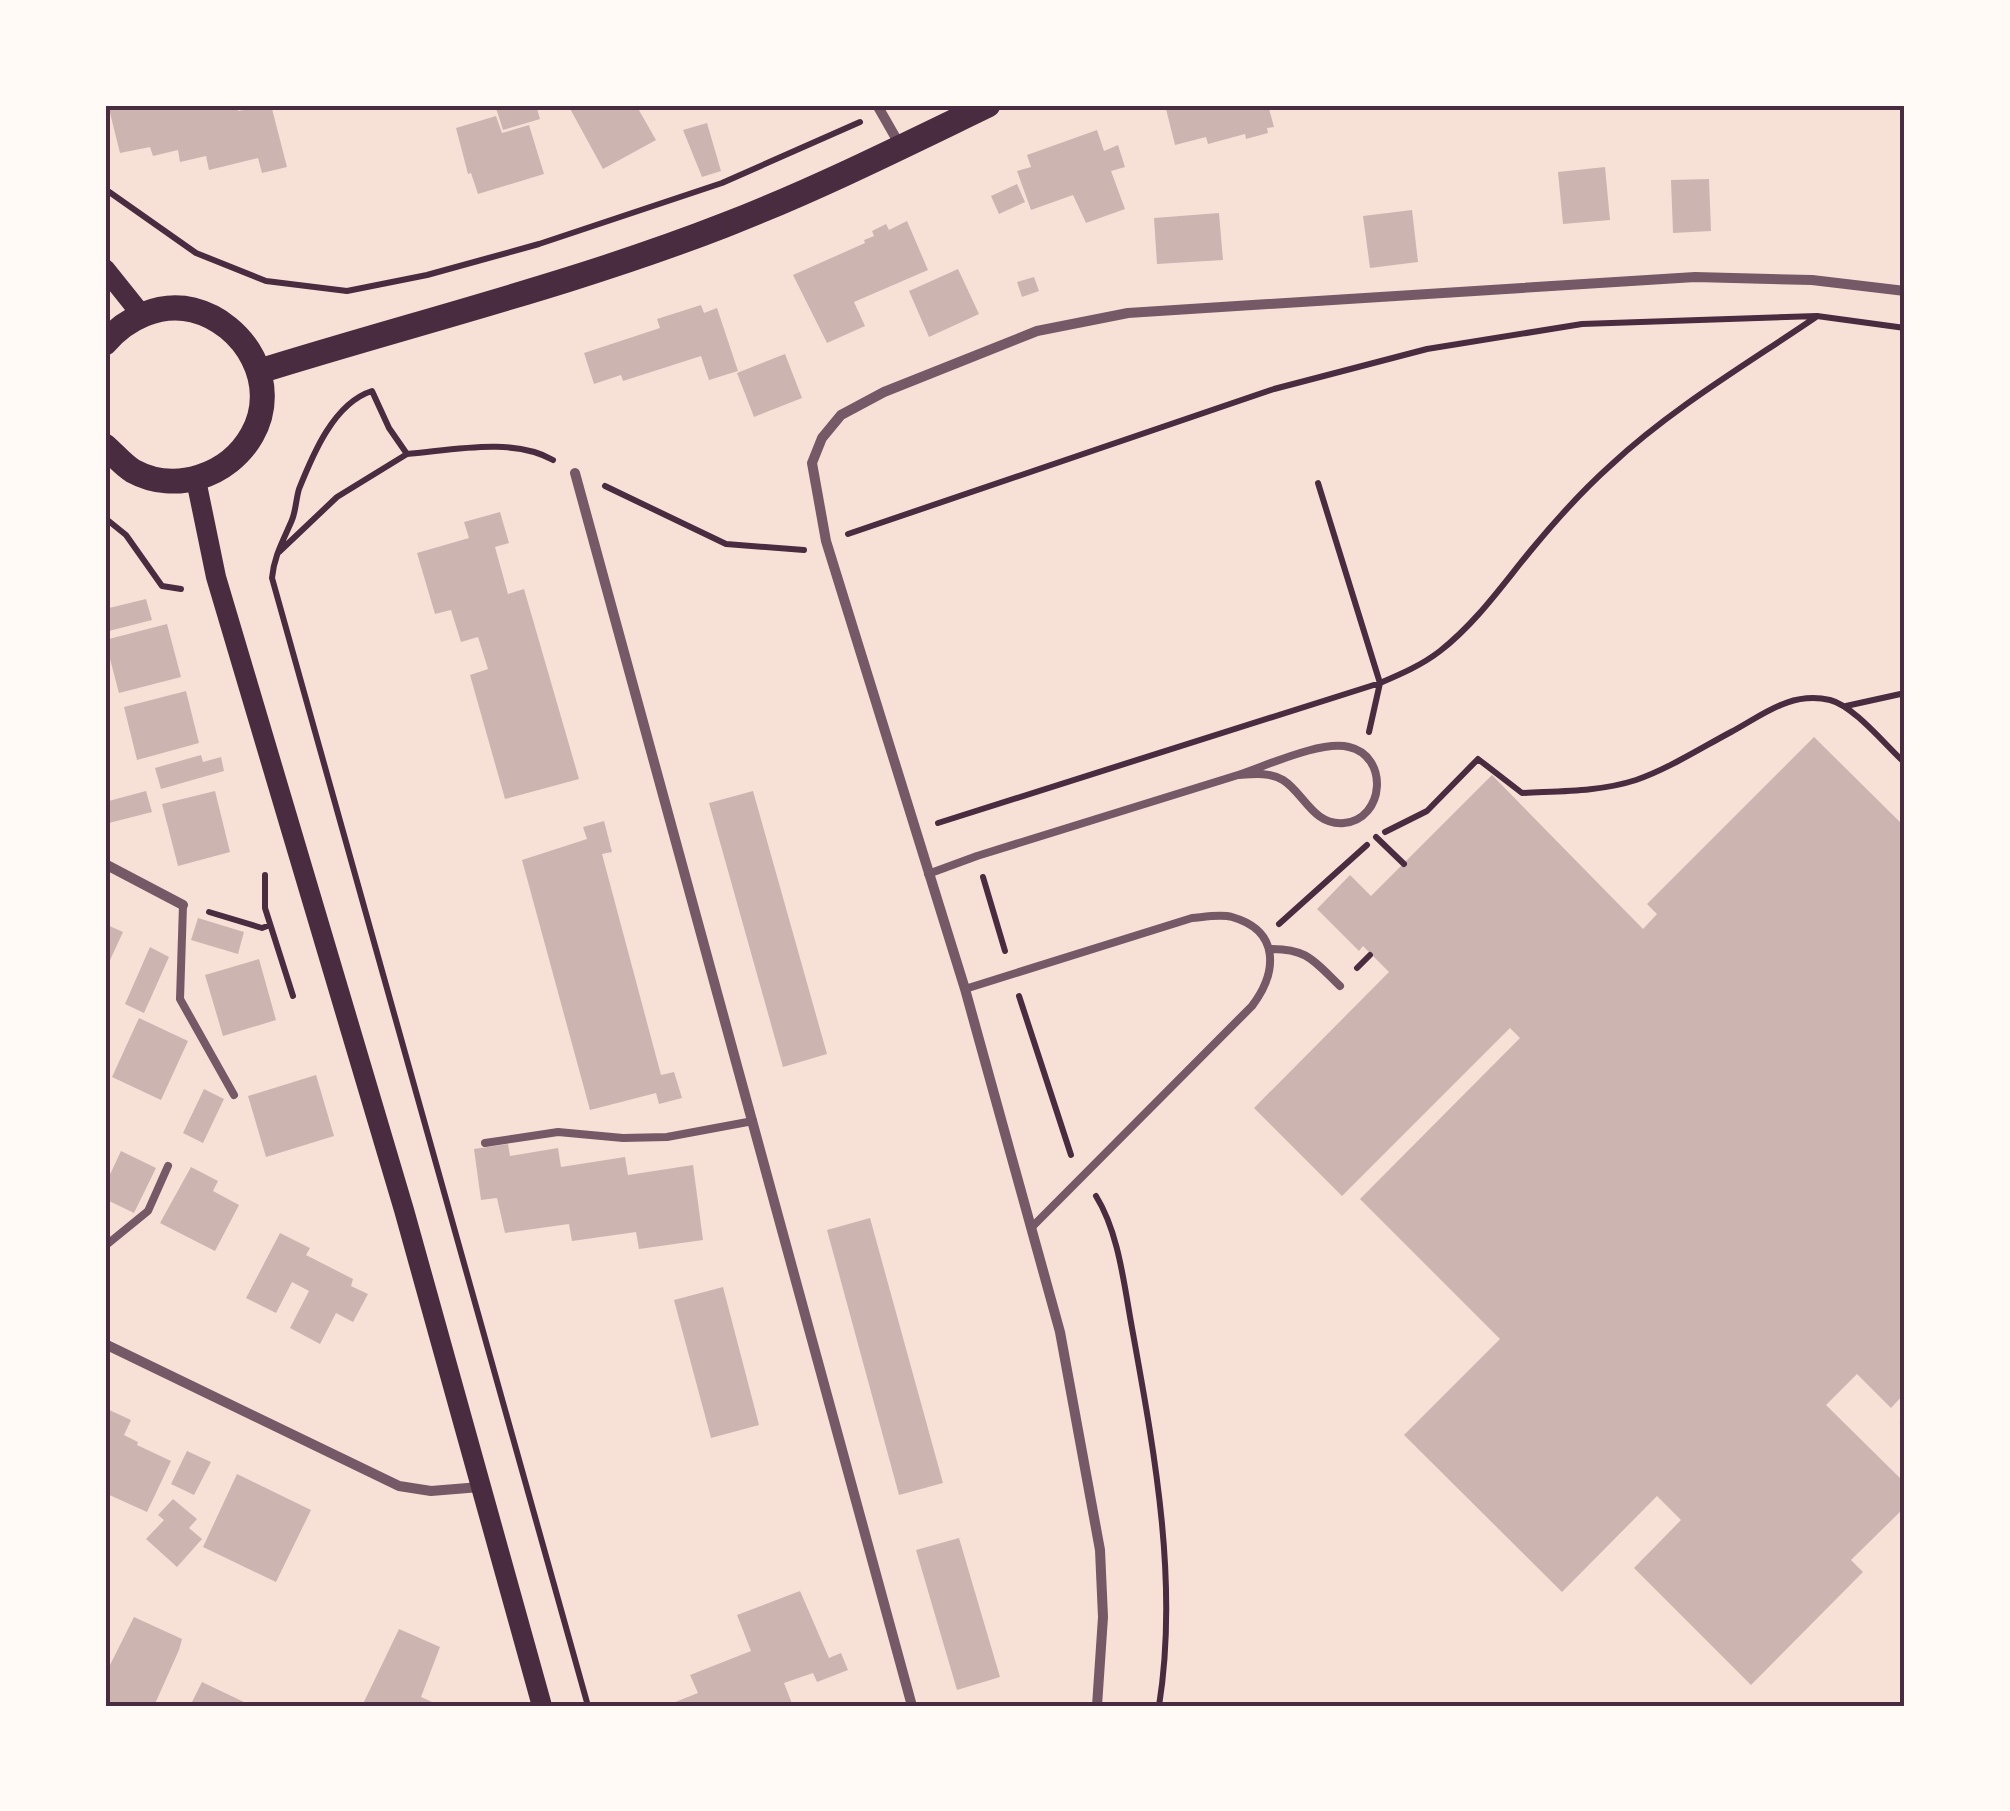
<svg xmlns="http://www.w3.org/2000/svg" width="2010" height="1811" viewBox="0 0 2010 1811" font-family="Jost,sans-serif">
<style>
.building{fill:#ccb4b1}
.lines{fill:none;stroke-linecap:round;stroke-linejoin:round}
.path{stroke:#4a2c40;stroke-width:6}
.service{stroke:#755966;stroke-width:8}
.minor{stroke:#755966;stroke-width:10}
.secondary{stroke:#4a2c40;stroke-width:20}
.primary{stroke:#4a2c40;stroke-width:25}
.neatline{fill:none;stroke:#4a2c40;stroke-width:4}
</style>
<rect width="100%" height="100%" fill="#f7e1d7"/>
<!-- building -->
<path class="building" d="M108,105h77l1,4 15,-4h36l1,6 33,-6 16,62 -25,6 -4,-15 -49,12 -3,-14 -26,6 -2,-12 -25,6 -3,-9 -30,6z
M495,105h41l4,14 -37,11z
M568,105h68l20,35 -53,29z
M1165,105h103l6,22 -7,1 1,5 -22,6 -1,-5 -37,10 -2,-7 -31,8z
M496,116l6,17 27,-8 15,49 -66,20 -7,-21 -3,1 -12,-46z
M707,123l14,48 -19,6 -19,-47z
M1097,130l7,21 14,-6 7,22 -14,4 14,38 -39,14 -13,-28 -42,15 -14,-39 14,-4 -4,-12z
M1605,167l5,53 -47,4 -5,-52z
M1709,179l2,52 -38,2 -2,-53z
M1017,184l8,18 -26,12 -8,-18z
M1412,210l6,52 -48,6 -7,-52z
M1219,213l4,47 -66,4 -3,-46z
M907,221l21,49 -74,32 11,24 -38,17 -34,-68 72,-32 -1,-3 10,-4 -2,-5 14,-7 3,6z
M958,269l21,45 -50,23 -20,-46z
M1034,277l5,14 -17,6 -5,-15z
M701,305l3,8 13,-5 21,63 -29,9 -8,-24 -78,25 -2,-6 -27,9 -10,-31 76,-25 -3,-9z
M785,354l17,44 -48,19 -17,-44z
M500,512l9,31 -14,4 13,47 16,-5 55,190 -74,20 -35,-124 18,-6 -10,-32 -17,5 -10,-32 -16,4 -18,-61 52,-15 -5,-16z
M146,599l6,21 -47,12v-23z
M167,624l14,53 -62,16 -14,-53z
M186,691l13,52 -62,17 -13,-53z
M1814,737l91,90v566l-14,15 -34,-34 -31,31 79,78v24l-54,53 12,12 -112,113 -117,-117 47,-48 -24,-24 -95,96 -158,-157 96,-96 -140,-140 160,-161 -10,-10 -168,168 -88,-88 135,-136 -26,-26 -4,5 -42,-42 33,-34 21,21 121,-121 151,154 14,-15 -10,-10z
M201,755l2,7 18,-5 3,14 -63,18 -6,-21z
M146,791l6,21 -47,12v-22z
M215,791l15,61 -52,14 -16,-62z
M753,791l74,263 -44,13 -74,-264z
M604,821l8,31 -10,2 59,221 13,-3 8,26 -23,6 -3,-11 -66,17 -68,-250 65,-21 -4,-12z
M198,918l46,14 -6,22 -47,-14z
M105,924l18,8 -18,39z
M150,947l19,10 -25,56 -19,-9z
M259,959l17,61 -53,16 -18,-61z
M139,1018l49,23 -27,59 -49,-23z
M316,1075l18,61 -68,21 -18,-61z
M204,1089l20,10 -21,44 -20,-10z
M508,1144l2,12 48,-8 3,19 64,-10 3,18 65,-10 10,75 -64,9 -3,-17 -64,9 -3,-17 -64,9 -8,-35 -16,2 -7,-51z
M121,1151l35,17 -22,45 -29,-14v-14z
M191,1167l27,14 -5,10 26,14 -24,46 -55,-28z
M870,1218l73,265 -44,12 -72,-265z
M280,1233l30,15 -4,7 47,24 -2,7 17,8 -15,28 -17,-9 -16,31 -30,-16 19,-37 -17,-9 -16,31 -30,-15z
M723,1287l36,138 -48,13 -37,-138z
M105,1408l26,12 -7,15 14,7 -1,3 34,16 -24,51 -42,-19z
M187,1451l24,11 -17,33 -23,-11z
M237,1474l74,36 -35,72 -73,-35z
M173,1499l24,20 -8,9 13,11 -25,28 -31,-28 18,-19 -6,-5z
M959,1538l41,139 -43,13 -41,-140z
M800,1591l29,67 12,-5 7,17 -31,12 -4,-9 -29,10 9,23h-128l33,-13 -8,-18 61,-24 -14,-36z
M134,1617l48,22 -3,11 -25,56h-47l-2,-31z
M399,1629l41,18 -19,50 20,9h-79z
M202,1682l42,20 -2,4h-52z"/>
<g class="lines">
<!-- path -->
<path class="path" d="M105,189l91,64 70,28 81,10 80,-16 112,-31 183,-61 138,-61
M553,460c-40,-23 -100,-10 -146,-6l-18,-26 -17,-37c-38,12 -59,63 -73,98 -3,10 -3,21 -7,31 -9,21 -18,36 -20,58l316,1128
M1318,483l62,200 -11,49
M605,486l121,58 78,6
M105,518l21,17 36,51 19,3
M848,534l426,-145 153,-40 155,-25 235,-8 88,12
M279,552l58,-55 70,-43
M1846,706l59,-13
M938,823l442,-140c21,-9 42,-18 60,-32 37,-29 63,-67 92,-102 24,-29 51,-59 79,-84 61,-57 136,-101 205,-148
M1385,832l42,-21 51,-52 44,34c38,-2 77,-1 114,-13 32,-11 65,-32 95,-48 32,-17 59,-41 99,-32 24,6 56,46 75,63
M1376,837l28,27
M265,875v33l28,88
M983,877l22,74
M209,912l53,16 8,-3
M1279,924l88,-79
M1357,968l13,-13
M1019,996l52,159
M1096,1196c23,37 28,89 36,132 22,122 47,254 27,378
M1903,1423l2,-2"/>
<!-- service -->
<path class="service" d="M928,874l49,-18 261,-81c15,-1 32,-3 45,5 21,13 30,46 61,43 41,-4 45,-67 5,-76 -28,-7 -83,19 -111,28
M183,905l-3,94 54,96
M1269,949c38,-1 45,12 71,37
M965,989l227,-71c12,-1 29,-4 40,-1 49,14 45,56 20,89l-219,220
M485,1143l73,-11 65,6 44,-1 86,-16
M105,1246l43,-35 20,-45"/>
<!-- minor -->
<path class="minor" d="M877,105l24,42
M575,473l337,1233
M105,864l78,41
M105,1344l294,142 32,5 49,-4
M1097,1706l6,-89 -3,-67 -40,-218 -95,-343 -139,-448 -14,-78 10,-25 19,-23 43,-23 153,-61 91,-18 567,-36 117,3 93,11"/>
<!-- secondary -->
<path class="secondary" d="M105,269l36,45
M196,480l20,97 188,633 138,496"/>
<!-- primary -->
<path class="primary" d="M105,343c21,-25 55,-41 88,-33 52,13 88,74 59,125 -23,41 -77,59 -119,36 -10,-6 -19,-17 -28,-25
M260,371c154,-48 314,-87 465,-146 90,-35 176,-78 263,-120"/>
</g>
<!-- border -->
<rect width="2010" height="1811" fill="none" stroke="#fffaf5" stroke-width="215"/>
<rect x="108" y="108" width="1794" height="1596" class="neatline"/>
</svg>
